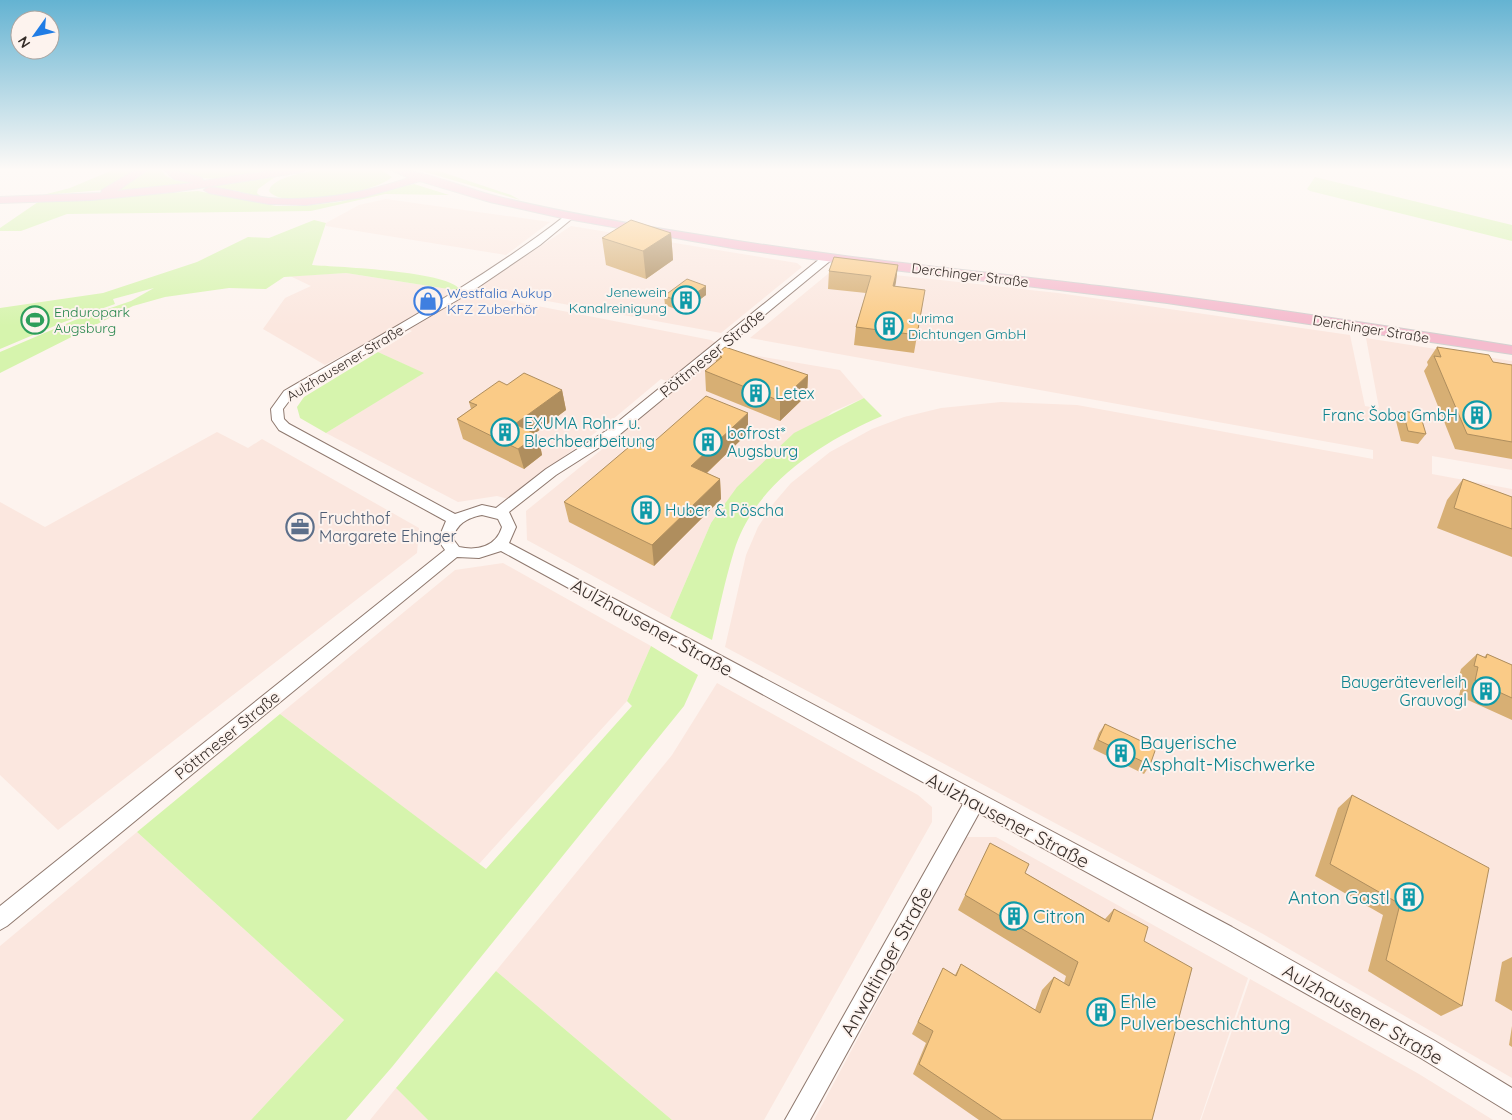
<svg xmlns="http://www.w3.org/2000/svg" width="1512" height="1120" viewBox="0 0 1512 1120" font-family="Quicksand,sans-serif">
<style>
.built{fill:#fbe7df}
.green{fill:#d6f4ad}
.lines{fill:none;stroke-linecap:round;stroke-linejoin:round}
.minor-casing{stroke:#8e786e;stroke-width:2}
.major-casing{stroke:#d3d1d0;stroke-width:2}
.minor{fill:#fff;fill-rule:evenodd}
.major{fill:#f5bcce;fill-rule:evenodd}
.wall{fill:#d7af74}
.shaded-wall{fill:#af8e5e}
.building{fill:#facb87;stroke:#af8e5e}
.labels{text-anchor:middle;stroke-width:4;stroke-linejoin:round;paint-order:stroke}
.far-street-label{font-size:14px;fill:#362d29;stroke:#fdf3ee}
.far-culture-label{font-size:14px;fill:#0d838f;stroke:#fdf3ee;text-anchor:end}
.far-shop-label{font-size:14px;fill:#366cbe;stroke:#fdf3ee;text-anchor:start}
.far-leisure-label{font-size:14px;fill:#27864d;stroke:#fdf3ee;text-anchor:start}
.street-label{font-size:16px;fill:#362d29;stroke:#fdf3ee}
.culture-label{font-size:16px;fill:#0d838f;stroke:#fdf3ee;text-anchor:start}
.service-label{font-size:16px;fill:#4e5e75;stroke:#fdf3ee;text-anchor:start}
.near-street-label{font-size:19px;fill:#362d29;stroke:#fdf3ee}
.near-culture-label{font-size:19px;fill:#0d838f;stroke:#fdf3ee;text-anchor:start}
</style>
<rect width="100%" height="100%" fill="#fdf3ee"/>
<!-- built -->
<path class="built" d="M386,199l164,23 -44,33 -180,-29v-3l33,-18z
M571,226l226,37 5,4 -81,66 -244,-45z
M840,269l218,24 292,42 15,71 6,1 8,1 -13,-70 146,23v109l-80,-14v18l80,15v589l-249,-144 -538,-287 21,-92 12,-28 15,-23 18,-21 39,-31 42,-23 32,-12 37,-9 60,-6 76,3 296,54v-9l-623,-112 79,-65z
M346,273l115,18 250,49 23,12 106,18 24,28 -32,14 -121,111 -41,95 -143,-78 -1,-29 154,-125 -19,-7 -49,41 -104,79 -11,-3 -39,6 -132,-69 97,-60 -45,-21 34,-21 -13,-6 -74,40 -62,-36 22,-31 26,-12 -21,-10z
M217,432l31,16 14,-9 157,89 -2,25 -359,277 -58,-55v-273l45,25z
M503,563l148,83 -24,55 -148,163 -199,-150 175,-144z
M717,683l201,112 14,12v15l-168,298h-92l-176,-149 176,-216z
M137,832l207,188 -93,100h-251v-174z
M966,837h30l252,141 -48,142h-386z
M1250,979l169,95 74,46h-292z
M396,1088l32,32h-58z"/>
<!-- green -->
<path class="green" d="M115,169h24l-36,21 -60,5 27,-7z
M148,169h13c6,13 22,12 34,14l-86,9z
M176,169h102c-23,4 -84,19 -102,0z
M323,169h57l12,8c-15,15 -109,34 -123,14 3,-15 41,-19 54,-22z
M415,169h18l78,26 9,5z
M275,177l-17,12 -1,4 4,4 -28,-7 -31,-2z
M1315,177l197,48v16l-202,-50 -3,-2z
M414,184l35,11 -64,-1 -74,17 -244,3 -46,17h-21v-3l38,-26 160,-11 78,15h27l36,-4z
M314,220l12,3 -14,42c25,2 141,6 149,26l-115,-18 -62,4 -18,12 -37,-1 -64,9 -32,9 -133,67v-21l75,-32 56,-19 23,-13 -41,11 2,5 -51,18 -64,27v-41l103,-15 94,-31 51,-25 21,1z
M378,352l46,21 -98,60 -26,-15 -3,-11 7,-10z
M864,398l18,18c-60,26 -127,67 -148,135 -9,29 -15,59 -22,89l-42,-22 41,-95 26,-36 57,-54z
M651,646l47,29 -14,31 -292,361 -46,53h-95l93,-100 -207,-188 143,-118 206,155 146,-163 -5,-5z
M496,971l176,149h-244l-32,-32z"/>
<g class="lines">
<!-- minor casing -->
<g class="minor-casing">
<path id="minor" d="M566,215l8,2 -34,28 -69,47 -179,105 -9,12 1,10 5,5 166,90 27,-9 14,3 50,-39 63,-40 213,-172h8v4l-211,174 -63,40 -47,37 7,15 -7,16 723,384 203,114 77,47v26l-93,-57 -203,-114 -237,-130 -169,307h-25l178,-316 -462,-253 -22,7 -22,-1 -450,369 -7,4v-24l445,-356 -7,-10 8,-19 -167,-91 -7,-10 -1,-11 13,-18c96,-56 194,-107 282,-176zM482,515l16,4 4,8c-6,20 -25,24 -43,20l-6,-8c3,-15 14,-21 29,-24z"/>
</g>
<!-- major casing -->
<g class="major-casing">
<path id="major" d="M137,169h12l-32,22 77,-8 -20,-4 -11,-10c11,0 26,6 39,9l1,3 78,-12h26l-5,3 -129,20 -82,8 -91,3v-6l101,-4 1,-3z
M389,169c33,0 77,20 110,28 71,17 142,29 214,40 128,21 257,33 386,49 138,17 275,38 413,60v8l-345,-51 -282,-34 -147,-20 -176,-31 -72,-16 -70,-21 -56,16 -58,8 -37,-1 -60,-11 -5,-3 5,-3c21,2 40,9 60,11 48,4 95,-5 140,-20z"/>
</g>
<!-- minor -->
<use href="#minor" class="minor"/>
<!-- major -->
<use href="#major" class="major"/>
</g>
<!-- wall -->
<path class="wall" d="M671,233l2,27 -27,19 -40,-14 -4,-27z
M898,265l-3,21 27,21 -8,46 -60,-8 2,-18 10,-34 -38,-4 1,-18z
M706,286v9l-23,17 -18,-7 -1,-9z
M1437,347l56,15 19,3v94l-57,-10 -31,-78 4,-6 -1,-3z
M715,355l93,20 -1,20 -27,26 -74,-30 -1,-20 11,-9z
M507,385l55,5 4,20 -31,23 3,2 4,20 -18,14 -61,-30 -6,-20 14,-10 -2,-7z
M1403,411l23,23 -8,10 -17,-3 -5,-20z
M748,433l-41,40 13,6 1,20 -67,67 -85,-44 -5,-20 84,-55z
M1463,479l49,18v60l-75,-29 10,-28z
M1477,654l7,3 3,-3 25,11v55l-53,-24 3,-14 -4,-2 3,-11z
M1105,724l45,41 -6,9 -51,-25 6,-16z
M1352,795l110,211 -21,10 -73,-45 15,-56 -68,-39 23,-68z
M990,843l35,30 80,46 9,-10 30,32 8,179h-173l-66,-46 13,-31 -14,-9 31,-66 12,7 6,-11 74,46 7,-20 12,-13 10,6 2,-7 -108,-66z
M1512,957v54l-17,-10 7,-39z
M1512,1026v21l-3,-2z"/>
<!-- shaded-wall -->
<path class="shaded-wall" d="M671,233l2,27 -27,19 -3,-28z
M898,265l-2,17 -5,22 2,-18z
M706,286v9l-23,17v-10z
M808,375l-1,20 -27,26v-20z
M562,390l4,20 -45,34 -6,-20z
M748,413v20l-55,53 -2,-20z
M538,435l4,20 -18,14 -6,-20z
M720,479l1,20 -67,67 -2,-21z"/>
<!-- building -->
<path class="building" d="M631,220l40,13 -28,18 -41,-13z
M834,257l64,8 -5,21 32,4 -8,45 -61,-8 15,-51 -42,-5z
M687,279l19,7 -23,16 -19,-6z
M725,347l83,28 -28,26 -75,-30 17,-14 -7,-2z
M1437,347l52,8 4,7 19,3v77l-45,-8 -33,-78 7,1z
M524,373l38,17 -47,34 23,11 -20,14 -61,-30 20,-14 -8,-3 30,-21 8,4z
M706,396l42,17 -57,53 29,13 -68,66 -88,-43 72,-61 12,6z
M1403,411l17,3 6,20 -18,-3z
M1463,479l49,18v32l-58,-21z
M1477,654l9,4 1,-4 25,11v33l-37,-17 3,-14 -4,-1z
M1105,724l51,24 -6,17 -52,-25z
M1352,795l137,73 -27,138 -76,-46 14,-56 -70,-40z
M990,843l39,21 -4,9 84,49 5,-13 34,18 -4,14 48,27 -40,152h-150l-83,-56 14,-33 -15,-9 25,-54 13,8 5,-12 79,49 14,-36 15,9 9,-24 -113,-67z"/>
<!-- sky -->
<linearGradient id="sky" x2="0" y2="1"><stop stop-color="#64b3d2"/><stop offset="0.52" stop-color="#fefaf7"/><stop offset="1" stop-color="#fefaf7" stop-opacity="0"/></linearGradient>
<rect width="1512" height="326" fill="url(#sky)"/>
<!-- icons -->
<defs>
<g id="building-ring" transform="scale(1.4375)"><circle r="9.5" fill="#fdf3ee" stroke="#0f9aa8" stroke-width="1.5"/><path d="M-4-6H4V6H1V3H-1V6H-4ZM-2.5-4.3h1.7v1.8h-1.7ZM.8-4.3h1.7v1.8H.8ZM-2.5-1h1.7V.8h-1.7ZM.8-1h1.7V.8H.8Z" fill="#0f9aa8"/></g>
<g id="shop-ring" transform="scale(1.4375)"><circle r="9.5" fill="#fdf3ee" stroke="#3f7fe0" stroke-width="1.5"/><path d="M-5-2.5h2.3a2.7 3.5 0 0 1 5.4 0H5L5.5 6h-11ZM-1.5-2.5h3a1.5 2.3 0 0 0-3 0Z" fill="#3f7fe0"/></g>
<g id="stadium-ring" transform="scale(1.4375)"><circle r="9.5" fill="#fdf3ee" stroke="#2e9e5b" stroke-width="1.5"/><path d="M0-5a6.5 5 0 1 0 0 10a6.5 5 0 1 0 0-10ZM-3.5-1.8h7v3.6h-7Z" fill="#2e9e5b"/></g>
<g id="office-ring" transform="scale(1.4375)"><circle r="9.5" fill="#fdf3ee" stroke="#5c6f8a" stroke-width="1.5"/><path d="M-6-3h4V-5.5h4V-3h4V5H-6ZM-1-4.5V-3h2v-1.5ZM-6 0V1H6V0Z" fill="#5c6f8a"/></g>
</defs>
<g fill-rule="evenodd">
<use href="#building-ring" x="686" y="300"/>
<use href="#shop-ring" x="428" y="301"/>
<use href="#stadium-ring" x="35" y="320"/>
<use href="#building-ring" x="889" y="326"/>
<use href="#building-ring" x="756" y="393"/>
<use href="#building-ring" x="1477" y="415"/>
<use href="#building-ring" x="505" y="432"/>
<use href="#building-ring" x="708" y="442"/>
<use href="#building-ring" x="646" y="510"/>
<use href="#office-ring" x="300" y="527"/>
<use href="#building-ring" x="1486" y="691"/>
<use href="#building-ring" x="1121" y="753"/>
<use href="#building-ring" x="1409" y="897"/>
<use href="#building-ring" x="1014" y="916"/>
<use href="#building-ring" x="1101" y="1012"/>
</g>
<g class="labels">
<!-- far-street labels -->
<g class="far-street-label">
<text transform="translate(970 275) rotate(7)" y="5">Derchinger Straße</text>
<text transform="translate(1371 329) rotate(9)" y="5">Derchinger Straße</text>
<text transform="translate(345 363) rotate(-31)" y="5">Aulzhausener Straße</text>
</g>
<!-- far-culture labels -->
<g class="far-culture-label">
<text x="667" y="297">Jenewein<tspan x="667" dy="16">Kanalreinigung</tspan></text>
<text x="908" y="323" text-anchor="start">Jurima<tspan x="908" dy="16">Dichtungen GmbH</tspan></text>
</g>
<!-- far-shop labels -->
<g class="far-shop-label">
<text x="447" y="298">Westfalia Aukup<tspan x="447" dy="16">KFZ Zuberhör</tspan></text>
</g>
<!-- far-leisure labels -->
<g class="far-leisure-label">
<text x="54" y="317">Enduropark<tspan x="54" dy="16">Augsburg</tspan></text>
</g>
<!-- street labels -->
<g class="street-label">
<text transform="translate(712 353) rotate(-39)" y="6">Pöttmeser Straße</text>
<text transform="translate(227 735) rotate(-39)" y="6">Pöttmeser Straße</text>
</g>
<!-- culture labels -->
<g class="culture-label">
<text x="775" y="399">Letex</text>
<text x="1458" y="421" text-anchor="end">Franc Šoba GmbH</text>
<text x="524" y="429">EXUMA Rohr- u.<tspan x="524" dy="18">Blechbearbeitung</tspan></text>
<text x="727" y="439">bofrost*<tspan x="727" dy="18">Augsburg</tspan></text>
<text x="665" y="516">Huber &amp; Pöscha</text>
<text x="1467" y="688" text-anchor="end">Baugeräteverleih<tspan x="1467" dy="18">Grauvogl</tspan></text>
</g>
<!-- service labels -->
<g class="service-label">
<text x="319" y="524">Fruchthof<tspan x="319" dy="18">Margarete Ehinger</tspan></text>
</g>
<!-- near-street labels -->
<g class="near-street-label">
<text transform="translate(652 627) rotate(29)" y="7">Aulzhausener Straße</text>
<text transform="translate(1008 820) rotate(28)" y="7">Aulzhausener Straße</text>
<text transform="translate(886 961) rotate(-61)" y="7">Anwaltinger Straße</text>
<text transform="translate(1363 1014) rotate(30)" y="7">Aulzhausener Straße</text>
</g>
<!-- near-culture labels -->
<g class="near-culture-label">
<text x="1140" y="749">Bayerische<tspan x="1140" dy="22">Asphalt-Mischwerke</tspan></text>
<text x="1390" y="904" text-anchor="end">Anton Gastl</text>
<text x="1033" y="923">Citron</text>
<text x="1120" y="1008">Ehle<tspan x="1120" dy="22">Pulverbeschichtung</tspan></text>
</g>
</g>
<!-- north arrow -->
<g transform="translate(35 35) rotate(237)"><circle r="24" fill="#fdf3ee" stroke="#ada49f"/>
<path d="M0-4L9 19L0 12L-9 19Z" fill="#207ce5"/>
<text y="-8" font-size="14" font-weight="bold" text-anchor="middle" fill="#362d29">N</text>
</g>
</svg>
